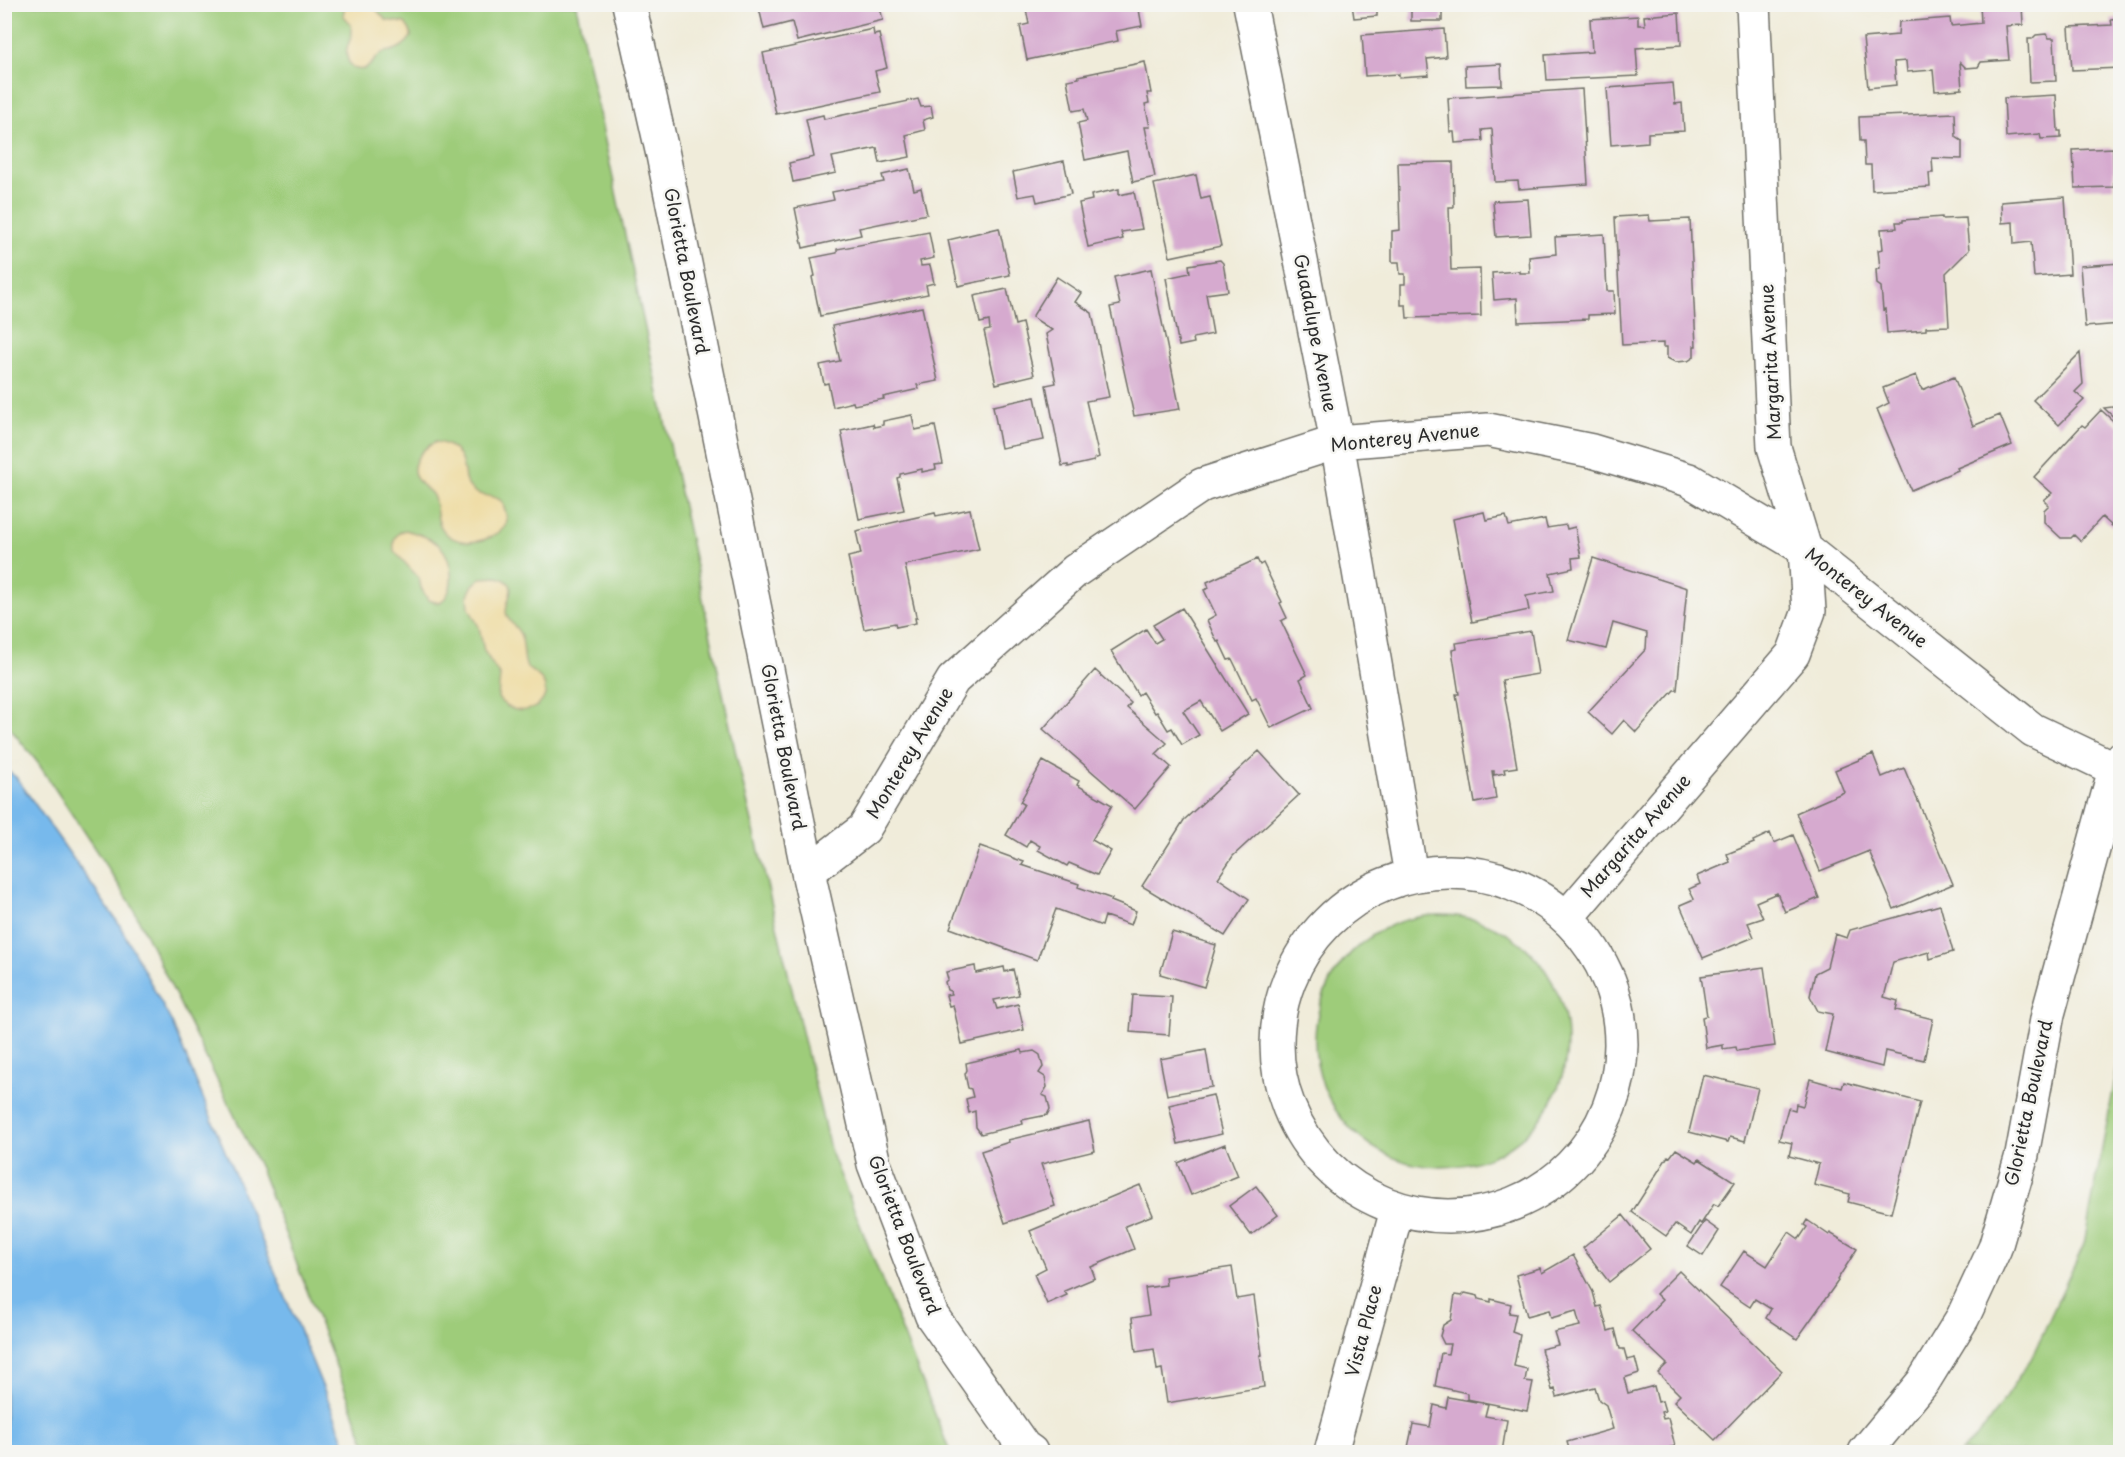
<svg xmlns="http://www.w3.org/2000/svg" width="2125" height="1457" viewBox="0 0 2125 1457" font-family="'Playpen Sans',sans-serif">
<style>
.green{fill:#9ecc7a;stroke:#647c52;stroke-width:1.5}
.sand{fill:#eeda9e;stroke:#8c8264;stroke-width:1.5}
.water{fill:#77b9ec;stroke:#51728c;stroke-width:1.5}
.building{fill:#d6aacf}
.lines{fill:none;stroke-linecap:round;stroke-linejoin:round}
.minor-casing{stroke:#706f68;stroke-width:36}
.minor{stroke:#fff;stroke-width:33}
.labels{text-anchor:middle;stroke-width:5;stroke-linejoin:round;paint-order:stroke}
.street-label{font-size:18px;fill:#2b2b2b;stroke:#f6f6f2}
</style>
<rect width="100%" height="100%" fill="#f6f6f2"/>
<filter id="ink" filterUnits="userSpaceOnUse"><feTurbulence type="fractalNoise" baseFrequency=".0167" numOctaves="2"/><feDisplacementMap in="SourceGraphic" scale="12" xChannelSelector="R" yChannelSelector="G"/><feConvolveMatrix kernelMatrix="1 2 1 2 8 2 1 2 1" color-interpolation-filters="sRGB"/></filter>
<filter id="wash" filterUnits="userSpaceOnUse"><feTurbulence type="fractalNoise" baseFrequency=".008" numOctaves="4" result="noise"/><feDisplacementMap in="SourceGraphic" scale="24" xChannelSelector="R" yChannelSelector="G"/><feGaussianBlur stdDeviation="1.35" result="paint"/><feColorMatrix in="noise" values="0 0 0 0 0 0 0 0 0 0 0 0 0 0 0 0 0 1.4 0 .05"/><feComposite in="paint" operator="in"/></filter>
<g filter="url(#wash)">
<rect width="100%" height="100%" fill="#f0ecda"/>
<!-- green -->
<path class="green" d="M4,5h572l161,754 93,390 120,303h-581l-109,-284 -130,-266 -92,-139 -33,-41z
M1315 1041a126 126 0 1 1 252 0a126 126 0 1 1-252 0Z
M2120,1054v398h-159l26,-27 44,-66 53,-115z"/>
<!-- sand -->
<path class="sand" d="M345,5h27l14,15 19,3 6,9v5c-5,7 -11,12 -20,14 -3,1 -6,0 -9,2 -11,7 -12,21 -29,15 -20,-25 14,-29 -10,-53z
M436,442c17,2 26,12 28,30 1,5 0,9 4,13 9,14 21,8 32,15 4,3 3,4 4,8 5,12 4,19 -8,26 -17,11 -46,12 -56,-9 -4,-8 -3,-18 -6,-27 -2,-8 -11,-10 -15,-16 -13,-16 2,-33 17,-40z
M405,530c12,3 25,7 35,16 13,13 17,46 -1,57l-11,-3 -7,-12 -2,-10 -25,-27c-1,-10 0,-17 11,-21z
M497,577c28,7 4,25 10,39 3,8 11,11 14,20 4,11 1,21 6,32 5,4 12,7 15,12 15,25 -24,44 -44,18l2,-22 -16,-25 -5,-24 -10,-19 -1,-13 5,-10 8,-7z"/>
<!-- water -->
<path class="water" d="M4,769l12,8 103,147 53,99 164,396 12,33h-343z"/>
<g id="blocks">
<!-- building -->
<path class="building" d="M758,4h121l4,16 -86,21 -5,-19 -28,7z
M1025,4h113l4,22 -26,5 2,10 -91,19 -7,-34 9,-2z
M1352,4h36l-5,6h-6v6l-23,2z
M1411,4h31v17h-31z
M1980,4h42l1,21 -17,1 3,34 -28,2 -3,5 -12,1 -6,-6 2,27 -27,2 -2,-21 -26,2 -1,-11 -12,1 2,23 -28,3 -5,-50 35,-3 1,-13 51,-4 1,8 30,-3z
M1679,13l2,32 -45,3 2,28 -91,4 -2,-25 47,-3 -2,-33 48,-3v9h7l-1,-9z
M2120,18v50l-48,2 -3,-43 43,-2 -1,-6z
M873,29l1,6 5,-1 8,34 -12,3 5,21 -104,22 -13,-61z
M1444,29l2,28 -19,2 2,16 -30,2v-3l-34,2 -3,-41z
M2046,34l3,4h5l2,43 -26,1 -2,-43h4l4,-4z
M1145,62l6,31h-4l2,10 -4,1 5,23h-5l10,50 -22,5 -6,-31 -42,9 -7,-37 9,-2 -3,-12 -11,2 -6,-31 12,-2 -1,-2z
M1501,64l1,21 -36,1 -1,-20z
M1673,83l2,21 7,-1 2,28 -36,2v9l-37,3 -4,-57z
M1582,89l6,95 -69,5 -1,-8 -23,1 -3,-53 -10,1 1,11 -28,2 -1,-11h-4l-2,-34z
M2056,95l2,36h3v7l-20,1 -1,-5 -34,3 -2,-39z
M918,99l3,8 10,-1 2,11 -10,3 2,10 -19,5 4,22 -30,6 -3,-15 -45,9 4,16 -43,9 -4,-19 25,-6 -8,-38 17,-4 1,4z
M1955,113l1,24 6,4v18l-30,-1 1,15h-4l1,14 -58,3 -1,-25h-6l-1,-24h-4l-1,-24z
M2113,148l1,39 -39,1 -2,-38z
M1064,161l7,33 -34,8 -2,-8 -17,3 -5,-25z
M1453,162l1,45h-5l2,63 29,-1 1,47 -74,2 -1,-13h-5v-21h4v-10h-5l-1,-12h-7v-31l8,-1 -2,-67z
M909,169l5,21 7,-2 6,26 -68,14 2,7 -58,13 -8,-40 39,-8 -2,-8 52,-10 -2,-7z
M1196,175l5,24 9,-2 11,49 -51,11 -16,-73z
M1119,189v6l15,-3 8,37 -21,3 2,7 -35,8 -9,-44 13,-3 -1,-5z
M2065,197l5,77 -36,3 -3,-35 -17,2 -1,-22 -11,1 -1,-21z
M1528,199l3,36 -35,2 -3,-36z
M1649,215l1,6 40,-2 6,127h-2v11l-6,4 -13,1 -8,-4v-11h-4v-4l-41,2 -7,-128z
M1942,217v2l24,-1 3,32 -23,23 3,53 -23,1v3l-39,3 -2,-24 -2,1 -2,-23 -4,-3 -1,-14 4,-2 -2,-18 5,-1 -2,-20 16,-1 -1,-6h7v-2z
M999,228l11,47 -52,11 -10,-46z
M929,232l5,26 -14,3 1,5 9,-1 4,18 -8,2 2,9 -108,22 -8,-39 3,-1 -4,-18 26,-5v-4z
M1604,234l3,57h7l1,23 -27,1v4l-70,3 -1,-24 -23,2 -2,-27 27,-2v2h11l-1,-16 27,-3 -1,-17z
M1220,260l3,3 5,28 -22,3 7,40 -20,4 1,5 -15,3 -13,-68 24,-5 -1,-8z
M2120,263v61l-35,3 -5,-61z
M1151,269l29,140 -46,7 -24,-109 10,-2 -6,-28z
M1057,277l24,16 -6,9 17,11 17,84 -23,4 13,56 -5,2v2l-26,6v-2l-6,1 -16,-81 10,-2 -10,-49 6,-4 -20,-13z
M1007,289l8,36 7,-2 12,52 -38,9 -12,-53 6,-1 -1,-9 -9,2 -6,-27z
M922,307l16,74 -21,4 2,4 -36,8 1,2 -30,6 -1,-3 -20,5 -5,-24 -4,1 -4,-19 20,-4 -8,-35z
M2080,353l3,31 -8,8 9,8 -25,25 -26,-25z
M1916,375l6,15 32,-13 19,49 27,-11 12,30 -55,23 1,2 -47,20 -34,-81 12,-6 -6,-15z
M1035,397l9,43 -43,8 -8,-42z
M2120,406v17l-16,-15z
M2101,410l19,17v89l-8,10 -10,-9 -22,24 -6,-6 -3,3h-10l-17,-16v-12l5,-5 -5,-5 8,-7 -18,-16 48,-52 3,2z
M912,415l3,15 20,-4 8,38 -8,1 1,4 -14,3v-3l-22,5v3l-3,1 7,32 -45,9 -18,-88 32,-7 1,3 9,-2v-4z
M970,509l9,40 -74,16 11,51 1,2h-2l1,5 -20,4 -1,-4 -31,6 -16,-72 13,-3 -5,-23 79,-18 1,3z
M1484,512l2,8 20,-4 3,10 36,-7 2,9 19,-3 1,4 8,-2 6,30 -9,1 1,10 -23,5 4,18 -28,5 3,14 -57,12 -19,-103z
M1593,558l94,30 -10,102h-3l-38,42 -12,-12 -12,14 -24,-22 58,-63 1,-16 -34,-10 -7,26 -38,-9z
M1257,559l3,6 3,-2 19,39 -2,1 7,15 -6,3 26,54 -7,4 13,29 -42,20 -15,-30 -4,2 -20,-41 -4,1 -9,-19 -2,1 -10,-22 9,-5 -12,-25 5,-2 -2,-6z
M1182,608l66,106 -28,17 -19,-30 -18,10 16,24 -17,10 -10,-17 -4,2 -11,-18 -2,1 -13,-21 -4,3 -27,-44 35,-22 9,14 7,-4 -9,-14z
M1531,631l7,43 -36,6 15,87 -13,2 1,4 -11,2v-4h-2l4,28 -21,4 -19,-109h3l-7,-44 5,-1 -1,-6z
M1095,670l36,33 -4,5 40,35 -11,11 15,13 -36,42 -92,-80z
M1259,751l40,44 -66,61 -15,22 31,21 -24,37 -83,-50 42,-66z
M1873,754l9,23 22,-9 49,116 -59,25 -25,-58 -49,20 -24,-58 48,-21 -9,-22z
M1043,761l36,20 -2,4 35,20 -20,35 19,11 -14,24 -28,-12 -2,3 -29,-16 2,-4 -10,-6 -4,7 -20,-12 18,-31 -4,-2z
M1770,833l4,10 19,-8 26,63 -34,14 -8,-19 -21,9 7,16 -15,5 6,14 -51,21 -23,-53 14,-6 -5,-10 11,-5 -3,-8 33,-14 -3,-8 27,-11 -1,-2z
M980,846l44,16 -2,3 57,19 -1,3 34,12 -1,2 25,10 -5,14 -26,-9 -3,10 -46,-17 -19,51 -87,-32z
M1940,905l13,47 -23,7 -1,-7 -36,10 -9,35 14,4 -2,9 37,9 -9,41 -39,-9 -3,16 -57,-15 8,-38 -15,-3 -8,-15 5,-23 12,-6 8,-33 12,4 3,-8z
M1172,932l44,13 -12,42 -44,-13z
M975,966l1,7 28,-6 1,5 8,-3 6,26 -25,5 3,9 21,-5 6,26 -62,14 -9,-39 -4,1 -3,-11 5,-1 -1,-3 -3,-1 -2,-8 3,-3 -2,-7z
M1764,967l11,79 -38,5 -1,-4 -13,2v-4l-17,3 -4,-31 5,-1 -6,-40z
M1133,995l39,2 -3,38 -39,-3z
M1022,1050l1,3 11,-2 6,4 3,12 -4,6 6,4 2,10 -5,8 5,2 3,12 -3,6 -25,5 1,4 -42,10 -5,-7 -1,-16 -6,2 -3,-14 7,-2 -2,-8 -3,-1 -3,-14 2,-4 -1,-7z
M1206,1050l6,37 -45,8 -7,-36z
M1703,1075l55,13 -13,53 -15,-4 -2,5 -39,-10z
M1810,1079l32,9 2,-6 76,20 -29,111 -43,-11 2,-8 -36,-9 5,-21 -30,-8 3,-13 -13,-3 9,-32 7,2 1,-6 7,2z
M1213,1095l9,39 -44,10 -9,-39z
M1089,1121l6,30 -54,13 14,42 -50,17 -24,-72 28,-9 -1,-2z
M1225,1144l13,32 -47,19 -13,-32z
M1676,1149l21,13 2,-3 36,23 -17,24 -4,-2 -13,20 -2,-2 -8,13 -16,-11 -9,12 -34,-24 36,-56 2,1z
M1140,1185l13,30 -28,11 9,23 -43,18 4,11 -31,13 3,4 -20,9 -13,-30 12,-6 -16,-37z
M1256,1186l22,29 -27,20 -22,-29z
M1623,1215l27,34 -41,33 -26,-34z
M1807,1220l22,15 1,-2 27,16 -20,31 1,1 -41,58 -31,-21 5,-9 -16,-10 -5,8 -30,-20 24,-36 23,15 22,-34 10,7 8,-12 -3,-2z
M1705,1221l14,10 -16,25 -15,-10z
M1573,1255l20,37 4,15 4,-1 7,25 7,-2 5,20h4l3,11 8,-2 4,15 -15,5 4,15 26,-7 4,16 4,-1 3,10 -4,1 2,7 5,-1 7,28 -17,5 1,1h-89l-3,-10 46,-13 -7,-24 -7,-5 -4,-13 -38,10 -2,-8 -3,1 -11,-41 17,-4 -4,-13 26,-6 -4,-15 -25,7 -2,-8 -22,6 -11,-41 24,-7 2,5z
M1232,1267l5,32 17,-3 8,59h-2l4,32 -97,16 -5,-34 -5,1 -3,-21 -18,3 -4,-34 17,-3 -4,-27 21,-3 -1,-8z
M1679,1271l103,100 -67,69 -41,-39 6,-6 -22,-22 9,-9 -35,-33 30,-31 -6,-6z
M1465,1293l13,3 1,3 12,3v-3l20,5 -2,9 7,1 -4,18 8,3 -6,31 13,3 -2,12 8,1 -6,29 -60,-12v-6l-32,-7 6,-33 7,1 2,-10h-6l-4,-8 3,-11 8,-5 4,-25 7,1z
M1448,1397l40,7 -3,12 22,4 -5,32h-95l6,-28 17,3 4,-22 12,3z"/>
</g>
</g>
<g filter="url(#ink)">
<use href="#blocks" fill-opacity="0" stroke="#706f68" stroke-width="1.5"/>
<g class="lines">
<!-- minor casing -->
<g class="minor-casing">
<path id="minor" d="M629,4l34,151 145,717 66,292 58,152 92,131 7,5
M1250,4l87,438 74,433
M1277 1044a172 172 0 1 1 344 0a172 172 0 1 1-344 0Z
M808,872l56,-43 89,-149 122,-109 127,-86 135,-43 151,-12 104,21 97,29 116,69 228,181 82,39
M1567,917l226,-263 16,-43 -4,-62 -31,-102 -21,-443
M1331,1452l66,-242
M1865,1452l58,-70 40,-65 32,-69 27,-93 26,-141 67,-245 5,-10"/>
</g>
<!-- minor -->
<use href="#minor" class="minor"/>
</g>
</g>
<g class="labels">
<!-- street labels -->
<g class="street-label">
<text transform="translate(686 271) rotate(79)" y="6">Glorietta Boulevard</text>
<text transform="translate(1315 333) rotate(79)" y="6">Guadalupe Avenue</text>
<text transform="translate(1771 362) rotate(-93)" y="6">Margarita Avenue</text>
<text transform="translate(1405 438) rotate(-6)" y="6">Monterey Avenue</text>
<text transform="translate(1866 598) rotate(38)" y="6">Monterey Avenue</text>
<text transform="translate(783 747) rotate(79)" y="6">Glorietta Boulevard</text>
<text transform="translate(910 753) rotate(-59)" y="6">Monterey Avenue</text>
<text transform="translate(1636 836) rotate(-49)" y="6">Margarita Avenue</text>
<text transform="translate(2029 1103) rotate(-78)" y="6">Glorietta Boulevard</text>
<text transform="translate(904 1235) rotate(69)" y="6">Glorietta Boulevard</text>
<text transform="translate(1364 1331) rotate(-75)" y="6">Vista Place</text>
</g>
</g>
<!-- margin -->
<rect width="2125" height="1457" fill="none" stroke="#f6f6f2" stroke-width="24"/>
</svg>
